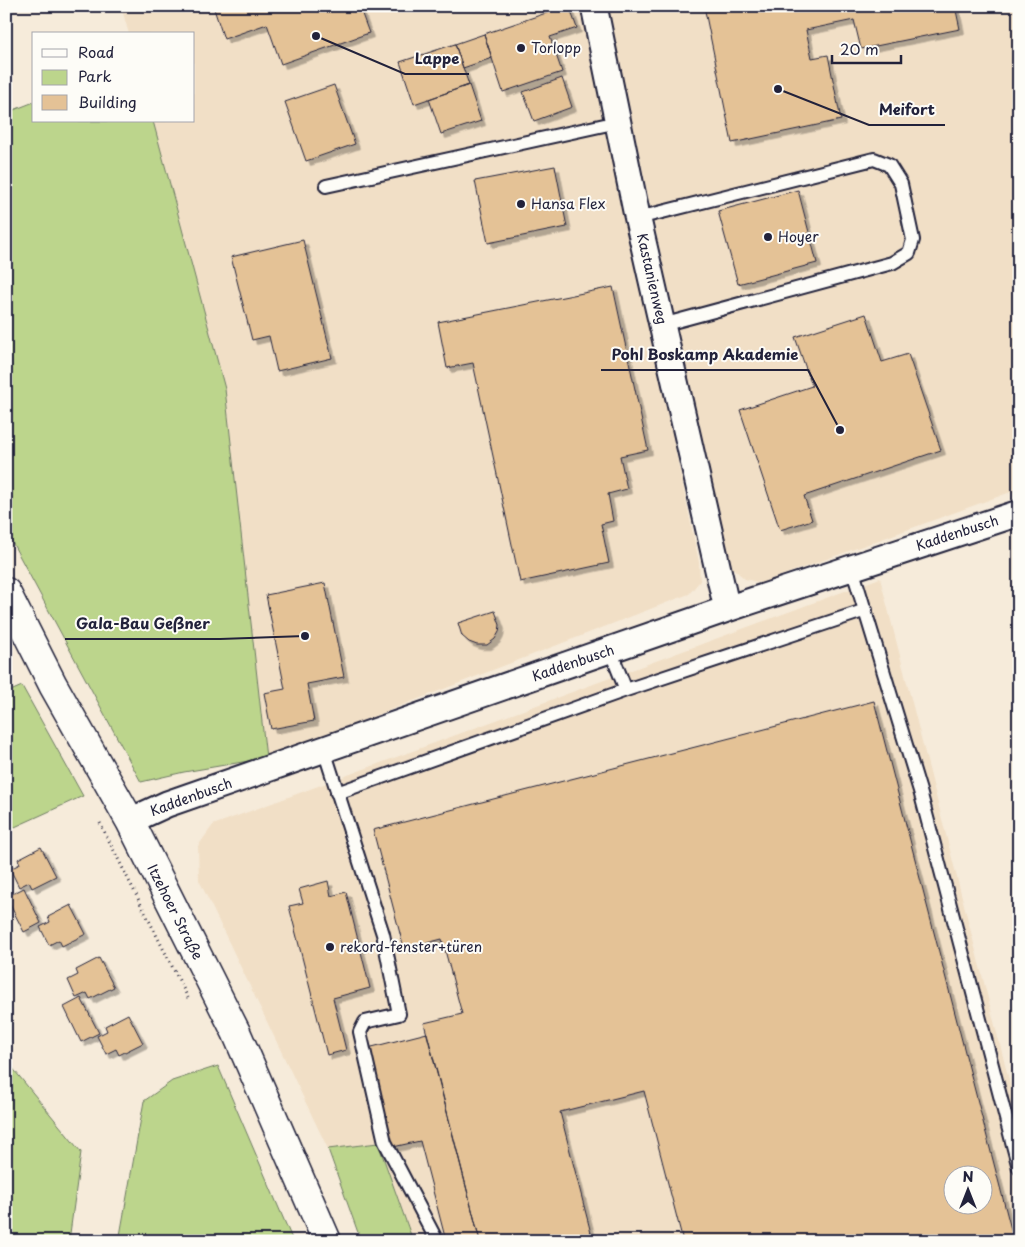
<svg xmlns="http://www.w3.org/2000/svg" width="1025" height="1247" viewBox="0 0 1025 1247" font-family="'Playpen Sans',sans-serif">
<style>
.built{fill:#f1dfc6;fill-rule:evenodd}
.green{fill:#bcd58c;stroke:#6f7c64}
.building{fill:#e4c296;stroke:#22223b;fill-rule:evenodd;filter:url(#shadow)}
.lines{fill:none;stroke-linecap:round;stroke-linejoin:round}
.lane-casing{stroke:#22223b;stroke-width:16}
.street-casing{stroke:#22223b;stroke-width:29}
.secondary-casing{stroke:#22223b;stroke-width:31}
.path{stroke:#22223b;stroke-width:3;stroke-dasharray:1 4;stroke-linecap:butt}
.lane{stroke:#fdfcf7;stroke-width:12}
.street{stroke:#fdfcf7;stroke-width:25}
.secondary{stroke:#fdfcf7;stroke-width:28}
.poi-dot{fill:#22223b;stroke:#fdfcf7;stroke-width:2}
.labels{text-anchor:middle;stroke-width:4;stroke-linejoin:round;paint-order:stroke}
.poi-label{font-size:14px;fill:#22223b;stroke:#fdfcf7;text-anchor:start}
.street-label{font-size:14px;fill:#22223b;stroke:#fdfcf7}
.leader{fill:none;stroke:#22223b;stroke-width:2}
.callout-dot{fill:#22223b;stroke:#fdfcf7;stroke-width:2}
.callout-label{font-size:15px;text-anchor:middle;font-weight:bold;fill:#22223b;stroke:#fdfcf7;stroke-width:4;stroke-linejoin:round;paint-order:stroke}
</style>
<defs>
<filter id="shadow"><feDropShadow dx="4.5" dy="4.5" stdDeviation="0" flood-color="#0004"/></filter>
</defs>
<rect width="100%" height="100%" fill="#f6ebda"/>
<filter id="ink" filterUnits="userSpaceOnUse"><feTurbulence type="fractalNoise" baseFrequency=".02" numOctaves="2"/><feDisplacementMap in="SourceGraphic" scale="10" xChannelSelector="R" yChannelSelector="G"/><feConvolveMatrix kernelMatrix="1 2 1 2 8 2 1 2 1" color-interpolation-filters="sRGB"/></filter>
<g filter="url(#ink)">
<!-- built -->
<path class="built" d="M121,6h461l117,556 1,19 -11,13 -423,164 -41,-369 -72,-268h41v-87h-65z
M607,6h412v483l-258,94 -16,-4 -17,-15z
M880,578l139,541v122h-606l-35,-98 -50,6 -129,-269 -1,-34 15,-21zM952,1174h30v30h-30z"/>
<!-- green -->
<path class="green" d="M34,102v19h119l72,268 41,369 -82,14 -43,10 -135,-251v-418z
M22,686l61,110 -77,35v-138z
M6,1060l75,92 -12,89h-42l-21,-4z
M218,1066l75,175h-174l25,-140 28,-20z
M378,1143l35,98h-52l-33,-92z"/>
<!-- building -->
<path class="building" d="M213,6h146l10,27 -88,31 -14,-40 -43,15z
M567,6h2l8,22 -27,9 12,35 -59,20 -19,-58z
M704,6h251l5,23 -99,20 -7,-29 -48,10 6,28 16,-3 13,65 -109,23z
M484,34l8,24 -29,10 -8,-24z
M455,44l14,41 -55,19 -14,-42z
M562,78l10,29 -38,14 -11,-29z
M334,85l21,59 -49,17 -21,-59z
M469,85l12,36 -40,13 -12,-35z
M555,166l12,61 -79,16 -13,-62z
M798,190l19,73 -79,21 -20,-73z
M303,240l29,118 -55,13 -8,-35 -17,4 -21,-83z
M1019,265v25l-5,-24z
M613,287l35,163 -28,6 7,33 -19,5 5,27 -12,3 8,39 -89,19 -47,-219 -26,5 -9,-46z
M866,314l16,48 26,-8 33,96 -137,46 8,24 -32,10 -40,-120 72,-24 -17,-49z
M325,583l19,94 -37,7 7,37 -43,8 -7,-36 21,-4 -19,-94z
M495,611l5,14 -1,7 -4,7 -8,6h-10l-8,-3 -7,-6 -4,-13z
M874,701l140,540h-331l-39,-150 -84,21 33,129h-113l-56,-218 38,-9 -20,-75 -38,10 -31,-119zM952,1174h30v30h-30z
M41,847l15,29 -24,12 -3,-6 -10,5 -9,-18 10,-5 -2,-5z
M328,881l3,15 15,-4 24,96 -37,10 13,52 -19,5 -38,-149 14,-3 -4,-14z
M24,888l17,35 -17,9 -18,-35z
M71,905l15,29 -24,12 -3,-6 -10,5 -9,-18 10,-5 -2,-5z
M99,958l15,29 -24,12 -3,-6 -11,5 -8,-18 10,-5 -2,-5z
M81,998l18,35 -18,9 -17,-35z
M128,1014l15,29 -24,12 -3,-6 -10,5 -9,-18 10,-5 -2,-5z
M427,1033l53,208h-34l-26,-100 -27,6 -25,-99z"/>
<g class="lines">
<!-- lane casing -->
<g class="lane-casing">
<path id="lane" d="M326,186l292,-64
M638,218l236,-59 15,6 12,19 12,56 -4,13 -17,10 -230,62
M852,568l68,223 99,377
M610,650l16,40 240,-80
M324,750l59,184 16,80 -34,8 -5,10 25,110 52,99
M337,793l289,-103"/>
</g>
<!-- street casing -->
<g class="street-casing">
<path id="street" d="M594,6l42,205 91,398
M130,821l37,-17 560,-195 292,-96"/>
</g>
<!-- secondary casing -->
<g class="secondary-casing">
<path id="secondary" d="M6,592l47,93 77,136 106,211 91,209"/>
</g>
<!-- path -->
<path class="path" d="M100,823l88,175"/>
<!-- lane -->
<use href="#lane" class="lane"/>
<!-- street -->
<use href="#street" class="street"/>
<!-- secondary -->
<use href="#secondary" class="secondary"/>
</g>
</g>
<!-- markers -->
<g class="poi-dot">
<circle cx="521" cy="48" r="5"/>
<circle cx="521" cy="204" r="5"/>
<circle cx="768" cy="237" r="5"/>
<circle cx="330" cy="947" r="5"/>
</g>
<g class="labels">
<!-- poi labels -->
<g class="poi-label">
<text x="531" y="53">Torlopp</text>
<text x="531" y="209">Hansa Flex</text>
<text x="778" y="242">Hoyer</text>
<text x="340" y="952">rekord-fenster+türen</text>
</g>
<!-- street labels -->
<g class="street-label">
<text transform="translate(652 279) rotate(77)" y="5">Kastanienweg</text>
<text transform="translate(957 533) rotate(-18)" y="5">Kaddenbusch</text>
<text transform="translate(573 663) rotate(-19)" y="5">Kaddenbusch</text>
<text transform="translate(191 797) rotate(-20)" y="5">Kaddenbusch</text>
<text transform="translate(175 912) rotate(63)" y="5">Itzehoer Straße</text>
</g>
</g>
<!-- callouts -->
<path class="leader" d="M316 36L405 74H469M778 89L869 125H945M840 430L808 370H601M305 636L220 639H65"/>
<g class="callout-dot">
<circle cx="316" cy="36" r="5"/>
<circle cx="778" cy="89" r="5"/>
<circle cx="840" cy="430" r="5"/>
<circle cx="305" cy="636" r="5"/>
</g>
<g class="callout-label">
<text x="437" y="64">Lappe</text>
<text x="907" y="115">Meifort</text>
<text x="705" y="360">Pohl Boskamp Akademie</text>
<text x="143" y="629">Gala-Bau Geßner</text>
</g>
<!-- margin -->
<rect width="1025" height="1247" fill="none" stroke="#fdfcf7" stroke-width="25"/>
<rect x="12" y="12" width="1000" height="1222" fill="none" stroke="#22223b" stroke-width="2" filter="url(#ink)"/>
<!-- legend -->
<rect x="32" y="32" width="162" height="90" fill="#fdfcf7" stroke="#a5a5ac"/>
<rect x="42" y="49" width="25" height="8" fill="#fdfcf7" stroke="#a5a5ac"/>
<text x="78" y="58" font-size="15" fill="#22223b">Road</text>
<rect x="42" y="70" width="25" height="15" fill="#bcd58c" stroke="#a5a5ac"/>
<text x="78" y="82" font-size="15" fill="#22223b">Park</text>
<rect x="42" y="95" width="25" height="15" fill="#e4c296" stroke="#a5a5ac"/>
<text x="78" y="108" font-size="15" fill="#22223b">Building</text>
<!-- north arrow -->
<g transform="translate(968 1190)"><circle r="24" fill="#fdfcf7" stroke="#a5a5ac"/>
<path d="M0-4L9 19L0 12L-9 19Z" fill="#22223b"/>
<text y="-8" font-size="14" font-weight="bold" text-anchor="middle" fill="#22223b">N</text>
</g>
<!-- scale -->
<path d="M832 55v8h69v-8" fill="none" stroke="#22223b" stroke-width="2.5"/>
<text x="840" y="55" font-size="15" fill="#22223b" stroke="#fdfcf7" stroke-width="4" paint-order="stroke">20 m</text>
</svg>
